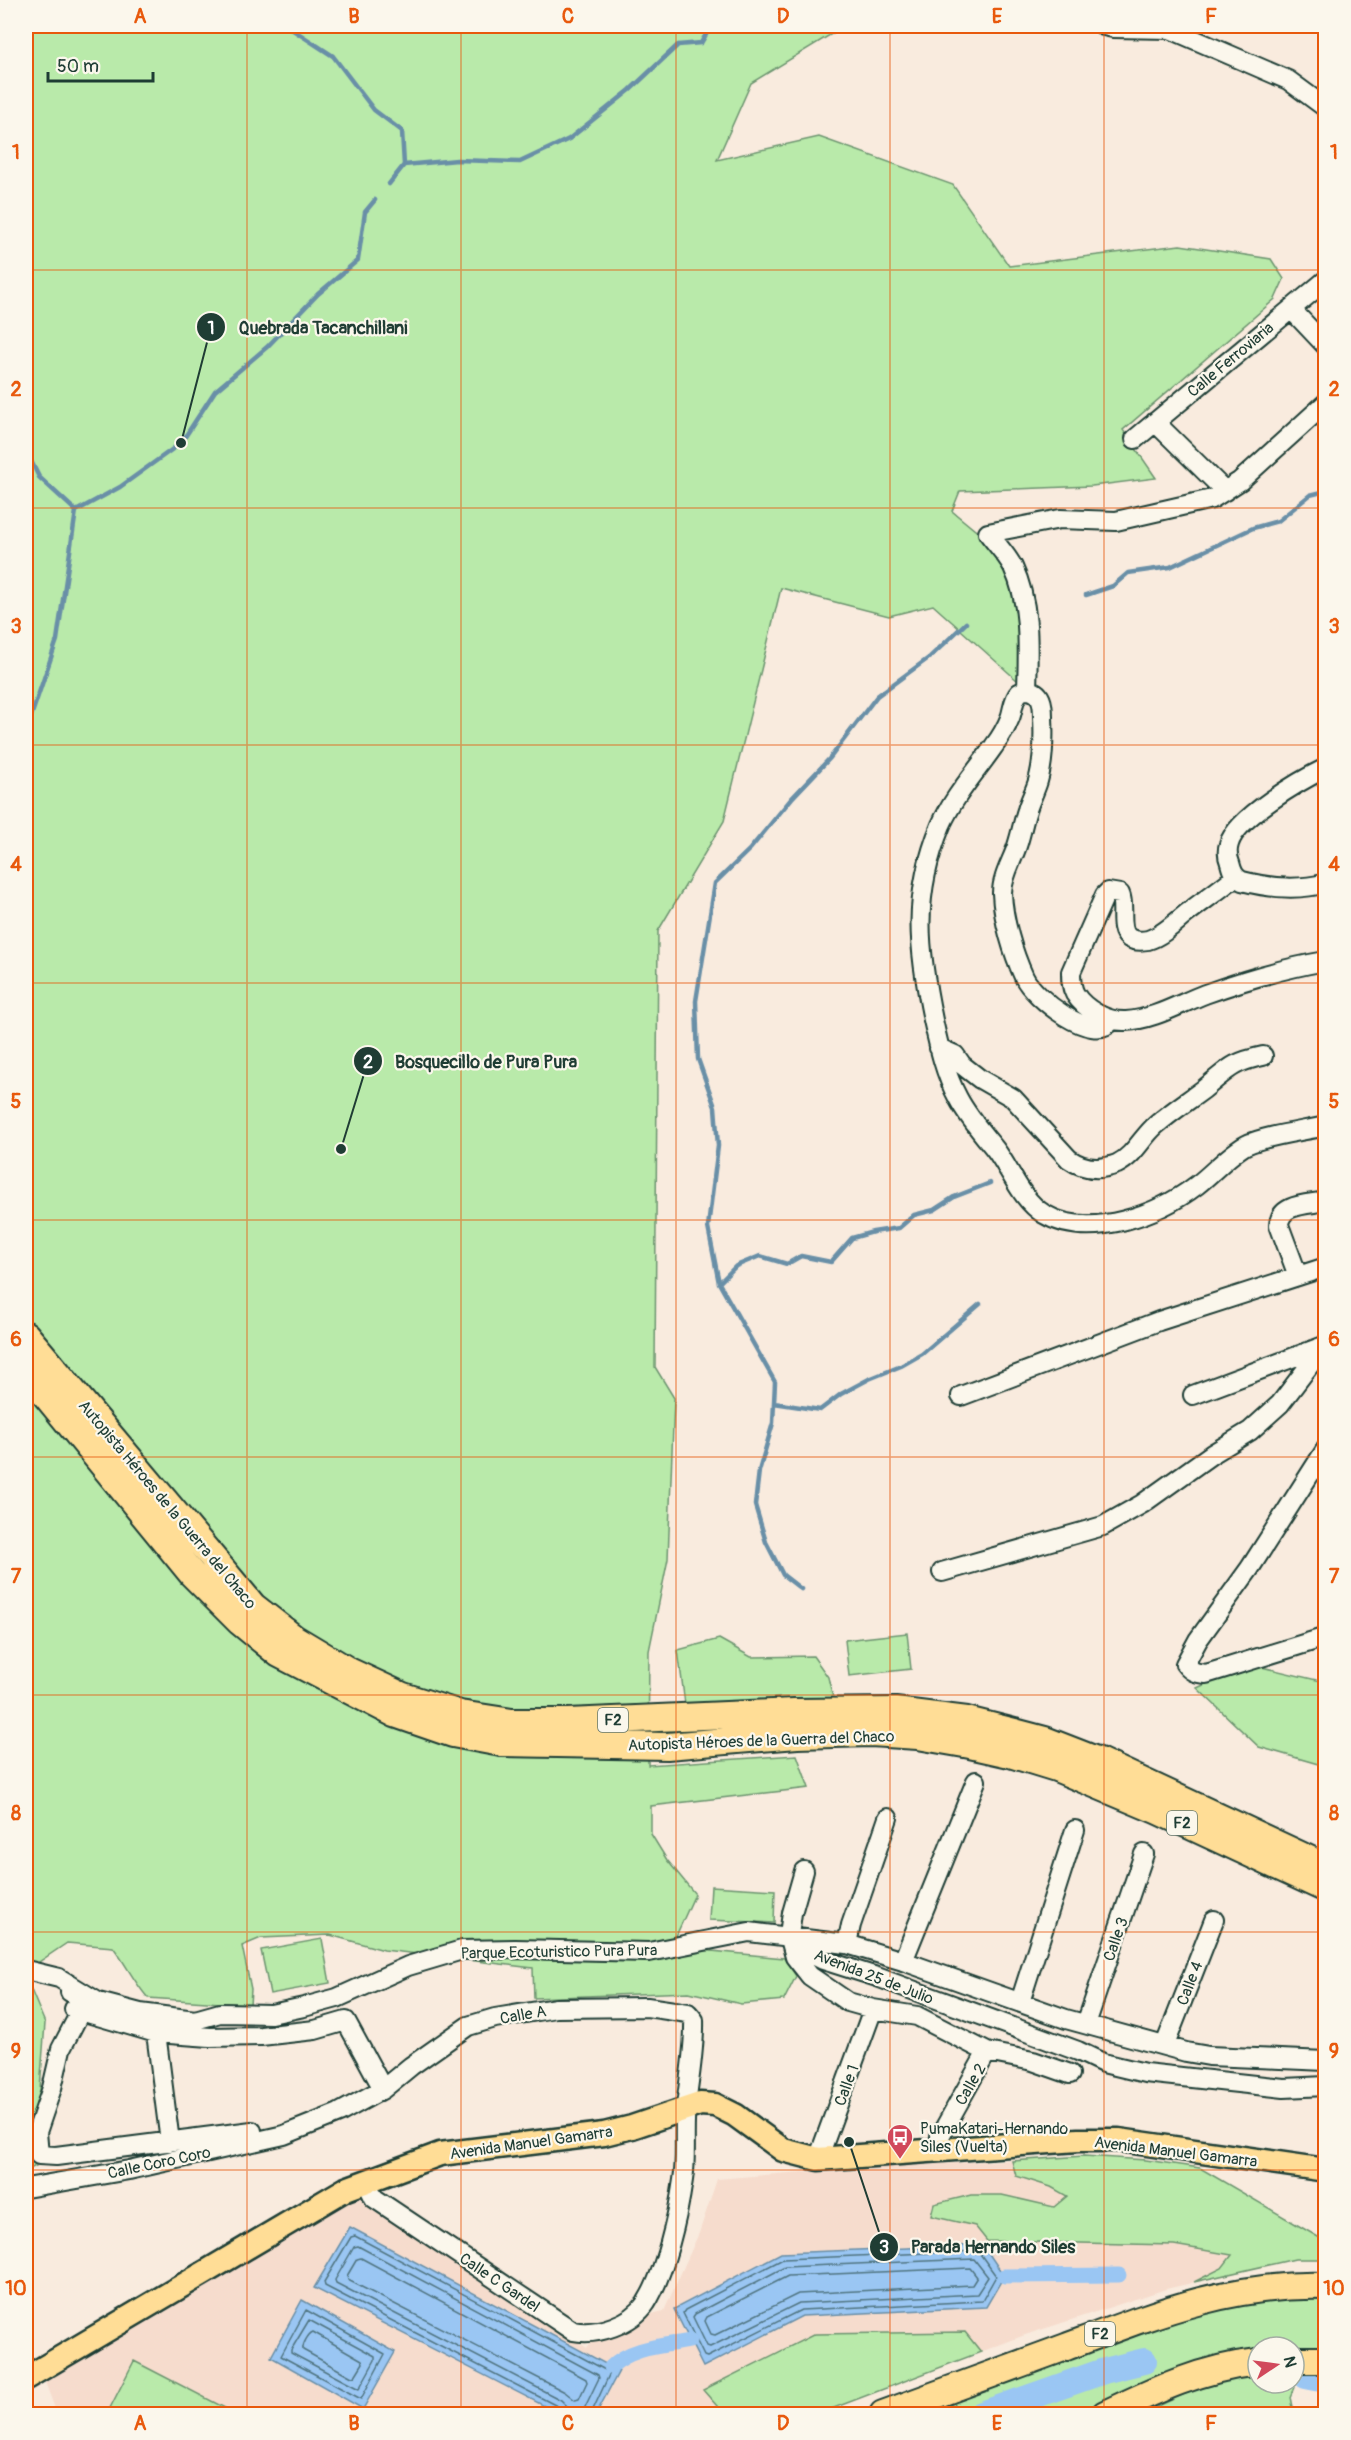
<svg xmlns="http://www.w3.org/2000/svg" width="1351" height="2440" viewBox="0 0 1351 2440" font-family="Pangolin,sans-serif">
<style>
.built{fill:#f6dccd}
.green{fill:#b9eaaa;stroke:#6c946f;stroke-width:1.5}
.water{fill:#9ac6f3;stroke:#698fa7;stroke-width:1.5}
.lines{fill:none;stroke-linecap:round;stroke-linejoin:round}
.shore{stroke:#507480;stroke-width:1.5}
.stream{stroke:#698fa7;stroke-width:4.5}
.canal{stroke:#9ac6f3;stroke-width:15}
.river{stroke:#9ac6f3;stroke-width:26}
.minor-casing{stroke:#1f3d34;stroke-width:22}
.major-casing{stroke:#1f3d34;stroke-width:27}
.highway-casing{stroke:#1f3d34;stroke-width:30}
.minor{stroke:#fbf7ec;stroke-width:18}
.major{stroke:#ffdd96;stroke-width:22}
.highway{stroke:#ffdd96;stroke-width:26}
.grid{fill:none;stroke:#e8590c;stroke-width:1.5;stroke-opacity:0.55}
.labels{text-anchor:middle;stroke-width:4.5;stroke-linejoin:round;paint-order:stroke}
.shield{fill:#fbf7ec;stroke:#61756b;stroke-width:1.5}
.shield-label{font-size:15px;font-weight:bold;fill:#1f3d34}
.street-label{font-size:16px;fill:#1f3d34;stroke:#fbf7ec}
.poi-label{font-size:16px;fill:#1f3d34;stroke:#fbf7ec;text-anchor:start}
.leader{fill:none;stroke:#1f3d34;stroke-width:2}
.callout-dot{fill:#1f3d34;stroke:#fbf7ec;stroke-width:2}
.mark-label{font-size:18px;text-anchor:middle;font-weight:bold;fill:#fff}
.callout-label{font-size:18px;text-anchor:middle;font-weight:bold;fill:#1f3d34;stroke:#fbf7ec;stroke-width:4.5;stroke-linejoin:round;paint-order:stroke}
.neatline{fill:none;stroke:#e8590c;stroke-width:2}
.grid-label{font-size:20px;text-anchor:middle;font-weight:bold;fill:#e8590c}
</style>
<rect width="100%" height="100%" fill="#f9ebde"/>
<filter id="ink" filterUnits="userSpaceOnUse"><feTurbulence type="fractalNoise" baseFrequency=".0167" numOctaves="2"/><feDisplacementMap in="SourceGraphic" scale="12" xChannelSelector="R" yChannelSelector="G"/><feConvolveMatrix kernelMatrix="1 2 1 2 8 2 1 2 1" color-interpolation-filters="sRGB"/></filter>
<g filter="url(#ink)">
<!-- built -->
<path class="built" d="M1084,2156l62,4 54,8 125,91h-30l-129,30 -141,46 -207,79h-761l-12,-32 313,-187 229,153 4,-6 60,-28 13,-3 35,-78 18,-54 107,-9z"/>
<!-- green -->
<path class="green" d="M26,26h813l-4,6 -84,51 -34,77 102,-23 134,48 56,81 171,-21 91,14 13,20 -9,20 -152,131 33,48 -64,8 -132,5 -8,20 52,43 19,46 -4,82 -86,-77 -44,11 -108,-28 -57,233 -66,110 -3,436 19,31 -6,161 -19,92 -1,114 149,-10 12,33 -158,18v28l16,26 28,34 -24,53 113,11 12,18 -12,24 -43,4 -52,-12 -155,6 -1,-30 -149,-18 -54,-15 -69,3 -19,8 9,43 -1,16 -102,-7c-14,-16 -22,-34 -35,-51l-46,-4 -28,19 -3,10h-10z
M907,1633l4,36 -62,7 -4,-36z
M719,1639l32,18 62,-1 15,21 5,21 -64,7 -84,-1 -7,-54z
M1249,1664l76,18v84l-66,-19 -62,-59z
M711,1886l64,4 -1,33 -65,-3z
M322,1939l8,44 -60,11 -9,-44z
M26,1978l19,45 -6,80 12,55 -25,13z
M1084,2156l62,4 54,8 125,73v18h-30l-101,23 28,-14 10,-13 -58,-10 -187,-4 -12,-15 -44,-10 3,-12 37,-9h31l52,12 13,-11 -16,-9 -35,-11 -4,-15z
M1274,2297h51v50h-67v4l-101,26 -75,37h-73l144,-48 -5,-14 -40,9 -147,53h-44c117,-43 234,-93 357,-117z
M965,2332l16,20 -163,62h-94l-21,-24 112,-56z
M134,2361l95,49 -2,4h-120z
M1258,2373v10h36v-4l3,1 -7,17 3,15 -3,2 -53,-4 -9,4h-86c37,-18 75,-36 116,-41z"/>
<!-- water -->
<path class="water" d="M350,2227l269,144 -23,43h-36l-246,-126z
M983,2245l21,31 -18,31 -184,9 -99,51 -29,-58 107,-56z
M302,2300l93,52 -32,57 -92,-52z"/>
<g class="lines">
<!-- shore -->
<path class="shore" d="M978,2251l18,25 -14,25 -181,9 -94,47 -3,-1 -21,-43 2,-3 98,-51z
M361,2258l225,121 1,3 -8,17 -4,1 -10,-8 -217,-112 -1,-4 10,-17z
M974,2259l14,18 -11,17 -178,9 -89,44 -3,-1 -14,-29 2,-3 90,-47z
M970,2268l7,9 -5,8 -174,9 -83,41 -4,-1 -6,-13 2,-4 81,-41z
M306,2310l79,44 -24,45 -80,-43z
M309,2320l66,36v4l-16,29 -68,-36v-3z
M313,2332l49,28 1,3 -8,13 -3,1 -49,-27c-1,-5 5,-16 10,-18z
M561,2414l-4,-8 -232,-120 -1,-4 27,-45 4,-1 254,136v3l-18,39
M569,2414l-2,-8 -6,-6 -225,-117 -1,-3 19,-33 4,-1 240,129 1,3 -14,29 -1,7"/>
<!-- stream -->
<path class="stream" d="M289,26l1,2 43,28 41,54 28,21 2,34
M389,184l15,-19 53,-5 63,2 49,-23 61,-49 48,-45 23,-2 10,-17
M26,451l13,26 37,34
M1086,595l27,-9 15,-13 42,-6 83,-39 25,-7 32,-26 16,-4
M26,731l31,-91 19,-129 44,-24 61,-44 34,-52 52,-44 51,-53 40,-34 7,-48 10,-12
M719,1283l17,-17 24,-10 27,8 14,-8 30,6 21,-24 21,-6 26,-4 15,-13 20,-5 20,-13 36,-14
M774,1403l46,7 21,-16 28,-15 32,-13 21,-12 58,-50
M801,1589l-18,-14 -17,-33 -11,-37 4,-34 14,-48 2,-41 -56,-99 -11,-56 10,-81 -3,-39 -17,-48 -2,-58 19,-118 35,-34 42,-51 38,-40 47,-62 53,-39 36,-34
M26,1996l3,30 -3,11"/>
<!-- canal -->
<path class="canal" d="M1004,2276l115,-1
M611,2367c20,-20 52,-21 79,-26"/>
<!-- river -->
<path class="river" d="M1306,2376l20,4
M982,2414l122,-43 40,-10"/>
<!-- minor casing -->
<g class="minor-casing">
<path id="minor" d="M1104,26l9,2 57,1 118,51 38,28
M1291,309l35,37
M1326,403l-86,78 -28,18 -96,22 -56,-2 -72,14c8,11 19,22 25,34 18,38 15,82 14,123 -3,0 -5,1 -8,3 -6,6 -6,18 -9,25 -4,10 -10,20 -16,28 -18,26 -40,50 -53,79 -29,71 -23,123 -8,195 6,27 12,54 25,78 10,19 24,35 37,51 16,21 26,51 49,65 46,27 115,0 153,-29 16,-12 31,-30 49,-40 18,-9 58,-14 80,-19
M1155,422l70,69
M1135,439l191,-159
M1027,690c15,1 16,14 16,27 1,21 1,43 -5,64 -3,10 -8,19 -11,29 -4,12 -6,24 -10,36 -5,15 -15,31 -15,47 1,27 11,60 22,84 9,20 70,69 88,43
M1326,768c-25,12 -90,50 -97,76 -2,6 -1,14 1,19 2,8 4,14 12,18 27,7 56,10 84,2
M1235,877c-16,13 -32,24 -49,37 -11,9 -24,22 -38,26 -6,1 -14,1 -19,-2 -12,-9 -3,-32 -9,-44l-12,-2 -3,3 -34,77c0,7 0,15 4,22 10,16 33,28 51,27 29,-2 53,-17 79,-27 39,-14 79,-26 121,-33
M939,1048l16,7 7,10 18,14 33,19 56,61c14,10 30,12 48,5 17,-8 25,-27 39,-39 15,-13 32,-24 48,-36 25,-20 26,-26 59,-33
M1298,1276l-19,-51c1,-22 29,-20 47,-24
M1193,1395l128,-48
M961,1396l198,-75 167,-54
M1326,1449l-76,119 -52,72 -13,24c6,8 11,9 21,10l120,-37
M942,1572l161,-46 39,-22 70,-50 38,-23 30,-27 45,-59
M804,1871l-12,42 -3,22 6,22 15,19 38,26 25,7 44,7 70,36 46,9 37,13
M789,1936l24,19 10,5 54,17 201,74 25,12 42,10 139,15 42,-2
M847,1944l4,-19 37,-107
M903,1961l73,-180
M26,1970l33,8 39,24 42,11 55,7 25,-7 51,1 33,-7 33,-9 71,-32 54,-16 53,-1 134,3 100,-20 98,12 56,17 163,58 120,33 23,4 117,5
M70,1992l16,9 -25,48 -9,39 -15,44 2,23 17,1 196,-25
M1020,2002l55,-172
M77,2007l-3,2 82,24 54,4 51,-1 54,-6 31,-9 37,68
M1086,2024l58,-170
M156,2033l14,109
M1165,2045l49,-125
M942,2150l-2,-14 47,-84
M818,2159l55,-150
M26,2188l103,-18 155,-35 55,-22 44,-24 28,-23 57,-40 27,-8 61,-10 91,-1 41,6 6,7c1,29 -5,58 -8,87 -3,24 1,49 -3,73 -5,35 -18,93 -37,123 -14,21 -49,33 -73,28l-199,-133 -8,-17"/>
</g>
<!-- major casing -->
<g class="major-casing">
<path id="major" d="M26,2378l320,-189 94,-35 164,-20 28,-7 68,-23 15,1 20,10 48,35 35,9 260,-19h41l207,30"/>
</g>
<!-- highway casing -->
<g class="highway-casing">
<path id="highway" d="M26,1335l227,271 41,32 55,33 54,25 57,18 52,8h56l226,-10 101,-1 72,9 36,9 42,11 54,21 227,106
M26,1371l166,203 48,48 39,32 116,60 58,20 48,9 166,3 130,-11 74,-2 47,3 52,9 40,9 46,14 100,42 170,79
M1294,2360h32
M883,2414c61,-22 122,-45 183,-67 88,-33 164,-64 260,-61
M1105,2414c50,-24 97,-46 153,-52"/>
</g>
<!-- minor -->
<use href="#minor" class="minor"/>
<!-- major -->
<use href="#major" class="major"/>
<!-- highway -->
<use href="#highway" class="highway"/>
</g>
</g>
<!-- grid -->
<path class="grid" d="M247,26v2388M461,26v2388M676,26v2388M890,26v2388M1104,26v2388M26,270h1300M26,508h1300M26,745h1300M26,983h1300M26,1220h1300M26,1457h1300M26,1695h1300M26,1932h1300M26,2170h1300"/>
<!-- icons -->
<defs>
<g id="bus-pin" transform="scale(1.35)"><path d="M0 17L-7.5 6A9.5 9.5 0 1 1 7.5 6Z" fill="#d1495b" stroke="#fbf7ec"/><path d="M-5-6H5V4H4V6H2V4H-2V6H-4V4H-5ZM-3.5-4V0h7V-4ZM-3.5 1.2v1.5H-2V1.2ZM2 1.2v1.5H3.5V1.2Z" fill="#fff"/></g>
</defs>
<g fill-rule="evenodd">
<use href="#bus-pin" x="900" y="2137"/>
</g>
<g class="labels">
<!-- shield labels -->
<g class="shield">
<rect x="598" y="1708" width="30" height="24" rx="4.5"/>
<rect x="1167" y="1811" width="30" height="24" rx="4.5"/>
<rect x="1085" y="2322" width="30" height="24" rx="4.5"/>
</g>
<g class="shield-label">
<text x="613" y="1725">F2</text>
<text x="1182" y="1828">F2</text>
<text x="1100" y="2339">F2</text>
</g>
<!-- street labels -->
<g class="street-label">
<text transform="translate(1230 359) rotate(-40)" y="6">Calle Ferroviaria</text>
<text transform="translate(168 1504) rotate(50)" y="6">Autopista Héroes de la Guerra del Chaco</text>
<text transform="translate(761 1740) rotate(-2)" y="6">Autopista Héroes de la Guerra del Chaco</text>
<text transform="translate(1115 1939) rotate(-71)" y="6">Calle 3</text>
<text transform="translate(559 1951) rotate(-1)" y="6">Parque Ecoturistico Pura Pura</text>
<text transform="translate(874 1976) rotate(21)" y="6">Avenida 25 de Julio</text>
<text transform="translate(1189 1983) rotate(-69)" y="6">Calle 4</text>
<text transform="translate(523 2014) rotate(-10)" y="6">Calle A</text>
<text transform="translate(970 2084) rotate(-60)" y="6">Calle 2</text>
<text transform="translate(846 2085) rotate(-70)" y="6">Calle 1</text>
<text transform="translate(531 2142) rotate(-8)" y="6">Avenida Manuel Gamarra</text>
<text transform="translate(1176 2151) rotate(7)" y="6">Avenida Manuel Gamarra</text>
<text transform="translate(159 2162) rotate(-12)" y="6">Calle Coro Coro</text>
<text transform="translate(500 2282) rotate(34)" y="6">Calle C Gardel</text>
</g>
<!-- poi labels -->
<g class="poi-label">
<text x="920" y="2134">PumaKatari-Hernando<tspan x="920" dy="18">Siles (Vuelta)</tspan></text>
</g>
</g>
<!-- callouts -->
<path class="leader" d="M181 443L211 327M341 1149L368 1061M849 2142L884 2247"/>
<g class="callout-dot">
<circle cx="181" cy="443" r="6"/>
<circle cx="341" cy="1149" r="6"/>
<circle cx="849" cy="2142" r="6"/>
<circle cx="211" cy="327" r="15"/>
<circle cx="368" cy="1061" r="15"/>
<circle cx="884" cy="2247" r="15"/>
</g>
<g class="mark-label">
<text x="211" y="334">1</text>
<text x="368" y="1068">2</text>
<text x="884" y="2253">3</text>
</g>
<g class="callout-label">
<text x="323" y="334">Quebrada Tacanchillani</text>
<text x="486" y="1068">Bosquecillo de Pura Pura</text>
<text x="993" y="2253">Parada Hernando Siles</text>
</g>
<!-- margin -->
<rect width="1351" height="2440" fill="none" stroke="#fbf7ec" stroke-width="66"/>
<!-- north arrow -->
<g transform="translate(1276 2365) rotate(77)"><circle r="28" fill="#fbf7ec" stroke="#a3ada2" stroke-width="1.5"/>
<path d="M0-4.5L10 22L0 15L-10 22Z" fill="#d1495b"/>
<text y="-9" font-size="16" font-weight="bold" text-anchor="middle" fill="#1f3d34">N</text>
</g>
<!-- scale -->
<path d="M48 72v9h105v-9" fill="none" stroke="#1f3d34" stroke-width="3"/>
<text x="57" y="72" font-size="18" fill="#1f3d34" stroke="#fbf7ec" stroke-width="4.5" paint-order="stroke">50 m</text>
<rect x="33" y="33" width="1285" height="2374" class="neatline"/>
<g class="grid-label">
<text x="140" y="23">A</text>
<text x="354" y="23">B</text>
<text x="568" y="23">C</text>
<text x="783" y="23">D</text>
<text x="997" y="23">E</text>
<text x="1211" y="23">F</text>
<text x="16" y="159">1</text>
<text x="1334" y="159">1</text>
<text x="16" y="396">2</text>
<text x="1334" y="396">2</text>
<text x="16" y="633">3</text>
<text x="1334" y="633">3</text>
<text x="16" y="871">4</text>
<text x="1334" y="871">4</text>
<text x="16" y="1108">5</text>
<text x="1334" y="1108">5</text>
<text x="16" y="1346">6</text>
<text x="1334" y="1346">6</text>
<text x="16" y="1583">7</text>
<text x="1334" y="1583">7</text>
<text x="16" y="1820">8</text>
<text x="1334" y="1820">8</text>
<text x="16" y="2058">9</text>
<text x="1334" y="2058">9</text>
<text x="16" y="2295">10</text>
<text x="1334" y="2295">10</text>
<text x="140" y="2430">A</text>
<text x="354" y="2430">B</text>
<text x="568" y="2430">C</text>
<text x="783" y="2430">D</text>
<text x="997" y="2430">E</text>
<text x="1211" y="2430">F</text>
</g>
</svg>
